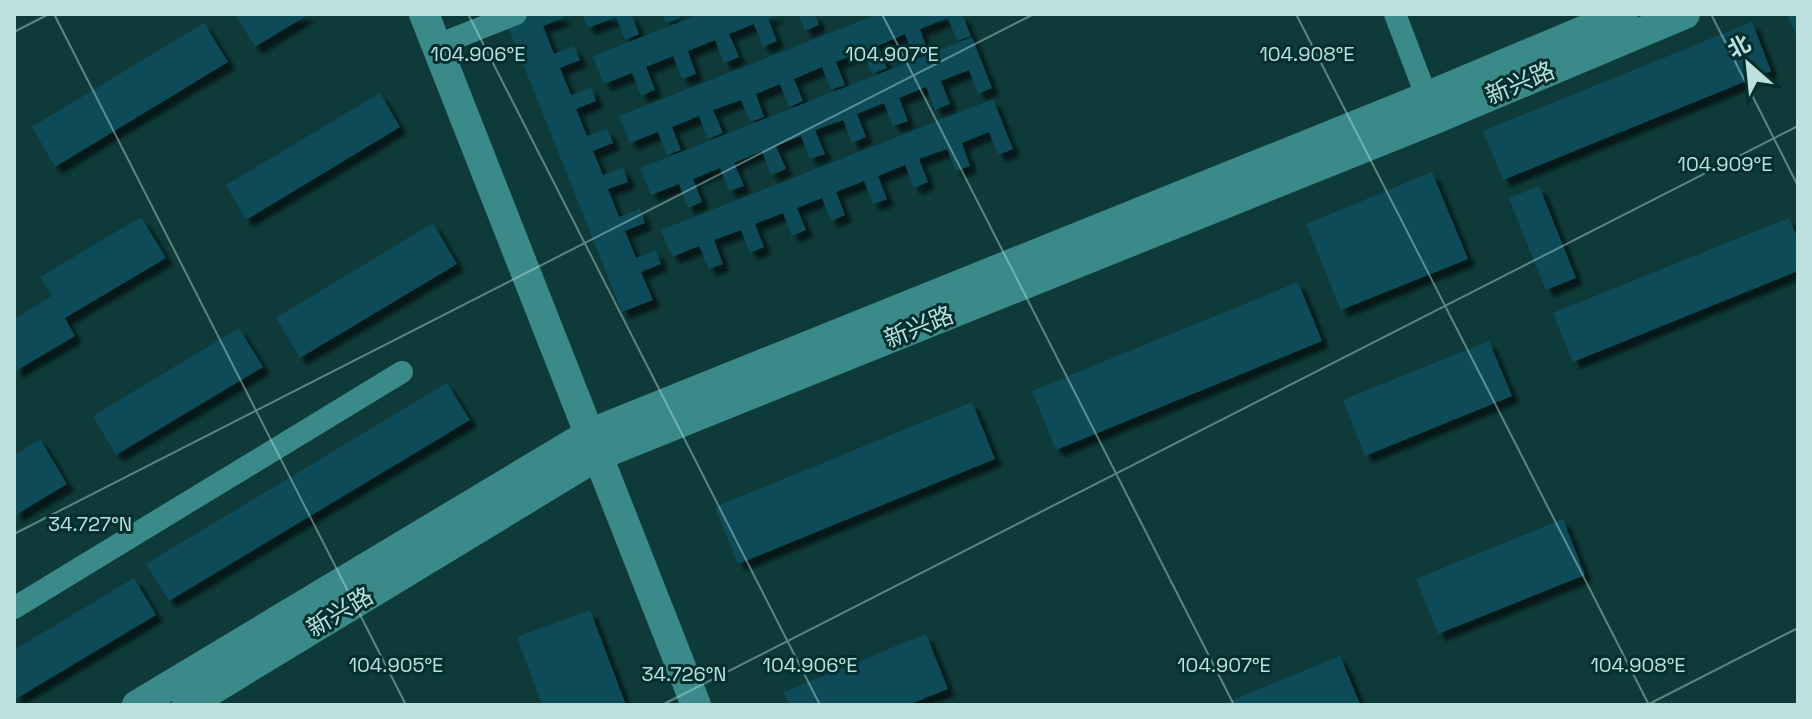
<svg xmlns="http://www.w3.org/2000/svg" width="1812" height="719" viewBox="0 0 1812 719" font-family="'Space Grotesk','Noto Sans SC',sans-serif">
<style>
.building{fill:#0d4c58;filter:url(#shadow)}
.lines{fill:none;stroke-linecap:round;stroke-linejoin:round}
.minor{stroke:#398a88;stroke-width:22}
.secondary{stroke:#398a88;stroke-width:30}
.ticks{fill:none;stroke:#bbe0de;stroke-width:2;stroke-opacity:0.45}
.labels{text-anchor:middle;stroke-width:6;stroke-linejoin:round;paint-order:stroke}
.street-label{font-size:24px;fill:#bbe0de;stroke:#01302f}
.ticks-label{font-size:20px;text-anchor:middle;fill:#bbe0de;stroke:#01302f;stroke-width:6;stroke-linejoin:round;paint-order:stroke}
</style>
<defs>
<filter id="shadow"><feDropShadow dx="7" dy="7" stdDeviation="2" flood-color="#0009"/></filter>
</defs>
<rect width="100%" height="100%" fill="#0e3b39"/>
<!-- building -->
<path class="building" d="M235,14h74l-54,33z
M533,14h28l2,4 -20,8 11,28 20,-8 6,14 -20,8 11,27 20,-8 5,14 -20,8 11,27 20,-7 6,14 -20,8 10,24 20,-8 5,15 -20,7 11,28 21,-8 5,14 -20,8 11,27 20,-8 5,14 -20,8 12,28 -31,12 -115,-288z
M582,14h49l8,20 -14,6 -9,-23 -28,11z
M662,14h17l1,4 -14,5z
M700,14h79l-11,5 9,22 -14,6 -9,-23 -25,10 10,23 -15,6 -9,-23 -27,11 8,23 -14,5 -9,-23 -27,11 9,23 -14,6 -9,-23 -28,11 -11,-28z
M798,14h17l4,11 -14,6z
M878,14h84l9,22 -14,5 -9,-23 -28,11 8,23 -14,5 -9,-23 -27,12 9,22 -15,6 -9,-23 -27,11 9,23 -14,5 -9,-23 -28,12 9,22 -14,6 -9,-23 -24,10 8,23 -14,5 -9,-22 -28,10 10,23 -15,6 -9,-23 -27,11 9,23 -14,5 -9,-23 -28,11 -11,-27z
M1787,14h11v26z
M1752,22l19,49 -268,109 -20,-49z
M204,23l24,39 -173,105 -23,-40z
M972,37l20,51 -14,6 -9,-24 -28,11 9,23 -15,6 -9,-23 -27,11 9,23 -15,5 -9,-23 -27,11 9,23 -14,6 -9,-23 -28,10 10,24 -15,5 -9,-23 -25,10 10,23 -15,6 -9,-24 -28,12 10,23 -15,5 -9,-23 -27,11 9,23 -14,6 -9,-24 -28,11 -11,-27z
M380,93l20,34 -154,93 -20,-35z
M993,99l20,50 -15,6 -9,-23 -27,11 8,23 -14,5 -9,-22 -28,10 9,23 -14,6 -9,-23 -27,11 9,23 -14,5 -9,-23 -28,11 9,23 -14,6 -9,-23 -25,10 9,22 -14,6 -9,-23 -28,11 9,23 -14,6 -9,-23 -27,10 9,24 -14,5 -10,-23 -27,11 -11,-27z
M1432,172l36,87 -127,51 -35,-86z
M1539,186l37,92 -30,12 -37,-92z
M141,217l25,41 -101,60 10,18 -61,36v-53l38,-23 -12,-19z
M1789,218l9,21v32l-225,91 -20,-49z
M433,223l24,41 -157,94 -24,-40z
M1298,282l24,59 -266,109 -24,-59z
M239,328l24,39 -147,88 -23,-39z
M1489,341l23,55 -147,60 -22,-56z
M447,383l23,37 -301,181 -23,-37z
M972,402l23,57 -257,105 -23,-57z
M40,439l27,45 -53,32v-61z
M1563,519l22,56 -147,59 -22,-55z
M134,578l22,37 -142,85v-50z
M590,610l36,95h-84l-25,-68z
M926,634l22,55 -40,16h-119l-5,-13z
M1340,656l20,48 -140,1z"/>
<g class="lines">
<!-- minor -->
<path class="minor" d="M1395,14l37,97
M435,46l81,-32
M14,608l388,-236"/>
<!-- secondary -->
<path class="secondary" d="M424,14l272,691
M137,705l452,-271 837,-337 197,-83
M187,705l410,-249 838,-337 250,-105"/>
</g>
<!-- ticks -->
<path class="ticks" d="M54,14l352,691M468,14l352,691M882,14l352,691M1296,14l353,691M1711,14l87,172M14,32l35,-18M14,534l1020,-520M662,705l1136,-579M1647,705l151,-77"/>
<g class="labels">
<!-- street labels -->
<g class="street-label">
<text transform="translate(1520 83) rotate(-23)" y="8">新兴路</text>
<text transform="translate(919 327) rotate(-22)" y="8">新兴路</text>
<text transform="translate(340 612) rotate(-31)" y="8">新兴路</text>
</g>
</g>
<g class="ticks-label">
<text x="478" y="61">104.906°E</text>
<text x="892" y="61">104.907°E</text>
<text x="1307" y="61">104.908°E</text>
<text x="1725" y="171">104.909°E</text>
<text x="90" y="531">34.727°N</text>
<text x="396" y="672">104.905°E</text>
<text x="810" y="672">104.906°E</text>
<text x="1224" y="672">104.907°E</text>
<text x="1638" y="672">104.908°E</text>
<text x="684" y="681">34.726°N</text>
</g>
<!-- border -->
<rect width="1812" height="719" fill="none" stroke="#bbe0de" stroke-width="32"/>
<!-- north arrow -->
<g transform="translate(1748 64) rotate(333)" stroke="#01302f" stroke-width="6" paint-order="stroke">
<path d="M0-6L14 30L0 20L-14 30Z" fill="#bbe0de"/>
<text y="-12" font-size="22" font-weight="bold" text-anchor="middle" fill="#bbe0de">北</text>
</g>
</svg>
